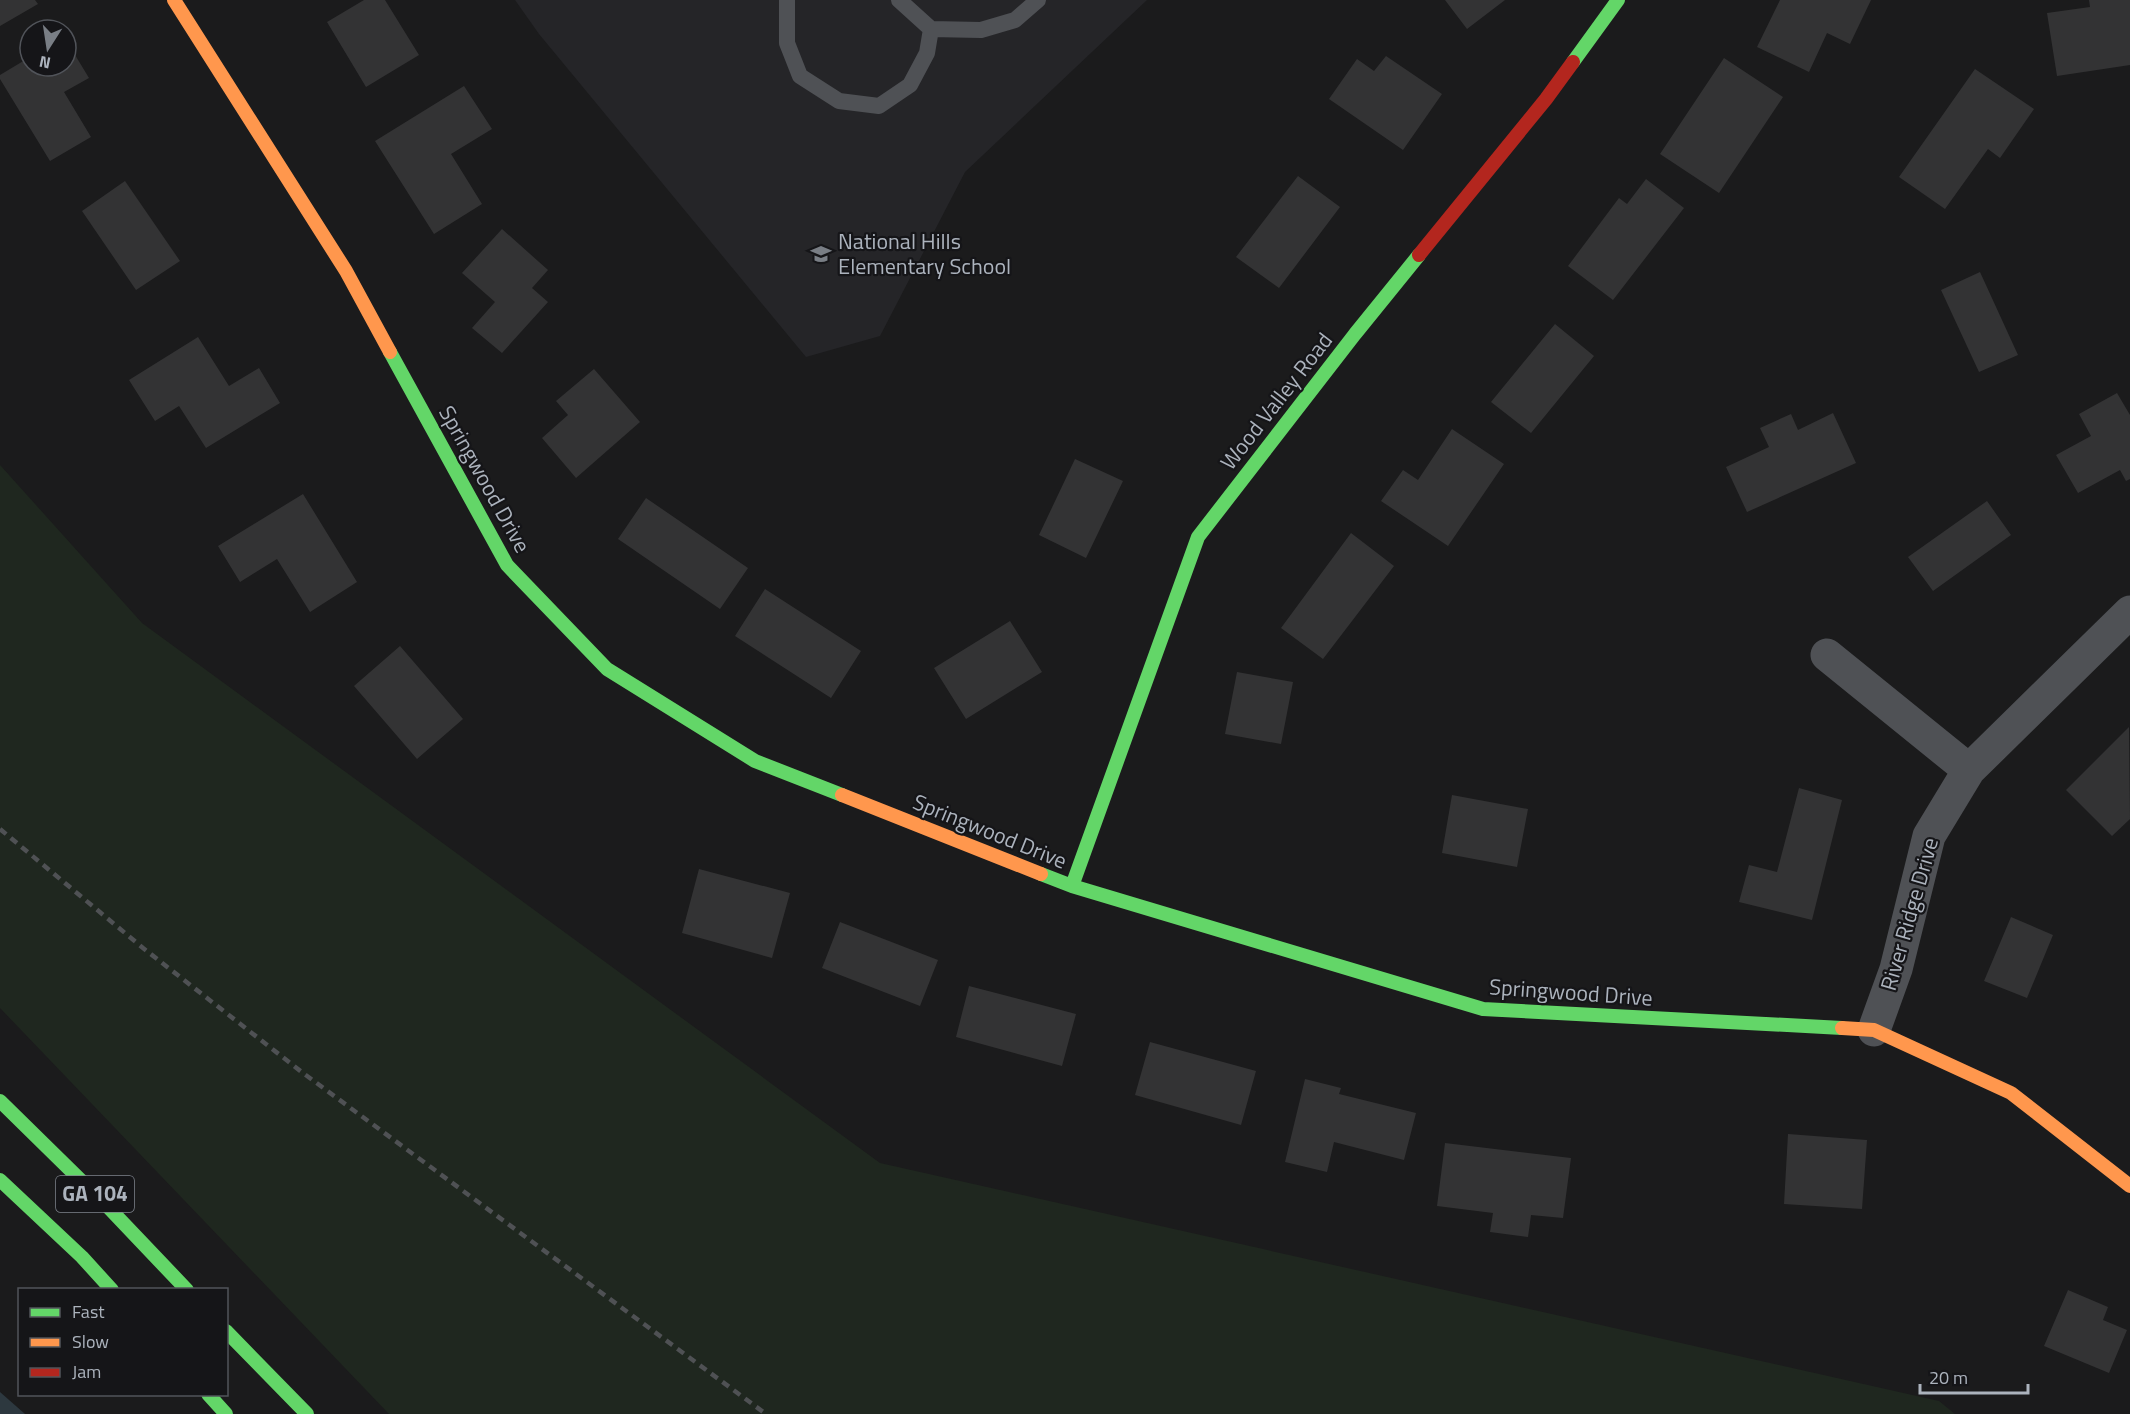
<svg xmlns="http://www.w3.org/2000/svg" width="2130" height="1414" viewBox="0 0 2130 1414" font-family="'Titillium Web',sans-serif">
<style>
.built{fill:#252528}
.green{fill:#1f271f}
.water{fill:#2d383f}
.building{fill:#333334}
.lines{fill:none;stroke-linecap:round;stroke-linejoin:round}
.lane{stroke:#4f5155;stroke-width:16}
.street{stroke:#4f5155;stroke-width:33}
.fast{stroke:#63d668;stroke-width:14}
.slow{stroke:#ff974d;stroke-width:14}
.jam{stroke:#b3261e;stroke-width:14}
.rail{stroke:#4f5154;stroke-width:4.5;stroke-dasharray:8 6;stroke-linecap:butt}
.labels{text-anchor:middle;stroke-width:4.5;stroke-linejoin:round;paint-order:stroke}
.shield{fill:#151518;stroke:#7f848c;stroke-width:1.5}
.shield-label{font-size:21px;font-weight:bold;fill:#acb3bd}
.poi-label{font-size:22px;fill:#acb3bd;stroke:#151518;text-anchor:start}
.street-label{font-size:22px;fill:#acb3bd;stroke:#151518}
</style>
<rect width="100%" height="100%" fill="#1b1b1c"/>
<!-- built -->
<path class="built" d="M515,0h632l-182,172 -85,164 -74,21 -267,-323z"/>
<!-- green -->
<path class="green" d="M0,465l142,158 738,540 1059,238 16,13h-1566l-389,-406z"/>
<!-- water -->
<path class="water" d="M0,1392l25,22h-25z"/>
<!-- building -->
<path class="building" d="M0,0h35l3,4 -38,22z
M364,0h21l34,55 -53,32 -39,-65z
M1445,0h60l-38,29z
M1780,0h91l-21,44 -23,-11 -18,39 -52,-25z
M2089,0h41v65l-73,11 -10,-63 43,-6z
M66,40l23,38 -25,14 27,45 -41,24 -50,-82v-4l30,-18v9h36z
M1386,56l56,38 -39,56 -74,-51 28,-40 17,12z
M1724,58l59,39 -64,96 -59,-39z
M1975,69l59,40 -34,49 -12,-9 -43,60 -46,-32z
M464,86l28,43 -41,25 31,50 -48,30 -59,-93z
M1298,176l42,31 -61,81 -43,-31z
M1646,179l38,29 -71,92 -45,-34 51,-68 8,6z
M125,181l55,80 -44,29 -54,-79z
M502,229l46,41 -16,18 16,14 -46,51 -30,-25 23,-26 -33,-29z
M1980,272l38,83 -39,17 -38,-82z
M1555,324l39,32 -63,77 -40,-31z
M198,337l31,49 30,-18 21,35 -74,45 -27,-42 -24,15 -26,-41z
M594,369l46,53 -64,56 -34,-40 26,-23 -12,-14z
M2117,393l13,22v64l-4,2 -6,-11 -42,23 -22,-38 35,-19 -12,-22z
M1833,413l23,50 -109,49 -21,-45 43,-20 -9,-19 31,-14 7,16z
M1452,429l52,35 -56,82 -67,-45 22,-31 15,10z
M1075,459l48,22 -37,77 -47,-23z
M303,494l54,88 -47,30 -33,-53 -37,23 -22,-36z
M646,498l102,70 -28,41 -102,-70z
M1987,501l24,34 -78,56 -25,-34z
M1351,533l43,33 -71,93 -42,-31z
M765,589l96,62 -30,47 -96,-62z
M1010,621l32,51 -76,47 -32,-51z
M400,646l63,73 -46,40 -63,-73z
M1237,672l56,10 -12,62 -56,-10z
M2129,727l1,92 -18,17 -46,-46z
M1799,788l43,12 -30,120 -73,-18 10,-37 28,7z
M1452,795l76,14 -11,58 -75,-14z
M699,869l91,24 -18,65 -90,-25z
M2011,917l42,18 -26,63 -43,-17z
M840,922l98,38 -18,46 -98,-38z
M969,986l107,28 -14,52 -106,-29z
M1150,1042l106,29 -15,54 -106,-30z
M1305,1079l36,9 -2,6 77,19 -12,47 -70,-18 -7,30 -42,-10z
M1788,1134l79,6 -5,69 -78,-5z
M1445,1143l126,15 -8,60 -32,-3 -3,22 -38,-5 3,-19 -56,-7z
M2068,1290l40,17 -5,13 24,10 -18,43 -65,-27z"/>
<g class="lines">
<!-- lane -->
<path class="lane" d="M787,0v43l13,33 39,25 40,5 31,-21 17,-32 4,-24 -32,-29
M931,29l50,1 34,-10 23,-20"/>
<!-- street -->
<path class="street" d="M1827,655l142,115
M1874,1030l22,-61 33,-133 40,-66 161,-158"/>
<!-- fast -->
<path class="fast" d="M1573,62l45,-62
M390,352l117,213 100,104 148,92 87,34
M1041,874l31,12 411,123 359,19
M1072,886l126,-349 157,-203 64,-79
M0,1101l109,107 78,82
M0,1180l82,77 30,33
M226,1331l81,83
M208,1394l18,20"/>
<!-- slow -->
<path class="slow" d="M174,0l172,271 44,81
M842,795l199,79
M1842,1028l32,2 137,63 119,93"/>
<!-- jam -->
<path class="jam" d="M1419,255l127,-156 27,-37"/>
<!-- rail -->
<path class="rail" d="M0,829l143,119 160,125 463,341"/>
</g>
<!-- icons -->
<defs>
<g id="school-bare" transform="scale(1.62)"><path d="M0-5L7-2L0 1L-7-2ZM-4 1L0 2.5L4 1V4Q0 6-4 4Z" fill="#797e85" stroke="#151518" stroke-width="2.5" paint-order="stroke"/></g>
</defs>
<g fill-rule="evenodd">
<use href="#school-bare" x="821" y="254"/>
</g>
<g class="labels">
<!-- shield labels -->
<rect class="shield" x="56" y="1176" width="78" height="36" rx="4.5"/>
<g class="shield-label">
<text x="95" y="1201">GA 104</text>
</g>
<!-- poi labels -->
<g class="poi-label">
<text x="838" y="249">National Hills<tspan x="838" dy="25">Elementary School</tspan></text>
</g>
<!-- street labels -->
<g class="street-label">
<text transform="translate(1276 401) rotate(-52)" y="8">Wood Valley Road</text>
<text transform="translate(485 479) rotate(61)" y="8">Springwood Drive</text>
<text transform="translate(990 831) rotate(22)" y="8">Springwood Drive</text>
<text transform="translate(1909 914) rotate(-74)" y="8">River Ridge Drive</text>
<text transform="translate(1571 992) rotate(4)" y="8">Springwood Drive</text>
</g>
</g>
<!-- legend -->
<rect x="18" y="1288" width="210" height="108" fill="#151518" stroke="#51545a" stroke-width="1.5"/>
<rect x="30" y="1308" width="30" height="9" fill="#63d668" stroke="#51545a" stroke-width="1.5"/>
<text x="72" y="1318" font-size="18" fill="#acb3bd">Fast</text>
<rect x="30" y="1338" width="30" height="9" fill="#ff974d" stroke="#51545a" stroke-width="1.5"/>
<text x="72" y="1348" font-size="18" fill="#acb3bd">Slow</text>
<rect x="30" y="1368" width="30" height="9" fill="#b3261e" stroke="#51545a" stroke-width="1.5"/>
<text x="72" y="1378" font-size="18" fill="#acb3bd">Jam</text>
<!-- north arrow -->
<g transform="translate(48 48) rotate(192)"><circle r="28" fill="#151518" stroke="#51545a" stroke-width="1.5"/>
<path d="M0-4.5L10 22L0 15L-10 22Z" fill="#797e85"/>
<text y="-9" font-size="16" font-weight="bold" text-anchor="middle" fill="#acb3bd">N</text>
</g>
<!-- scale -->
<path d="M1920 1384v9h108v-9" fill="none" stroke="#acb3bd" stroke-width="3"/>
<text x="1929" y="1384" font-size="18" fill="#acb3bd" stroke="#151518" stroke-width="4.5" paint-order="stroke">20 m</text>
</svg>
